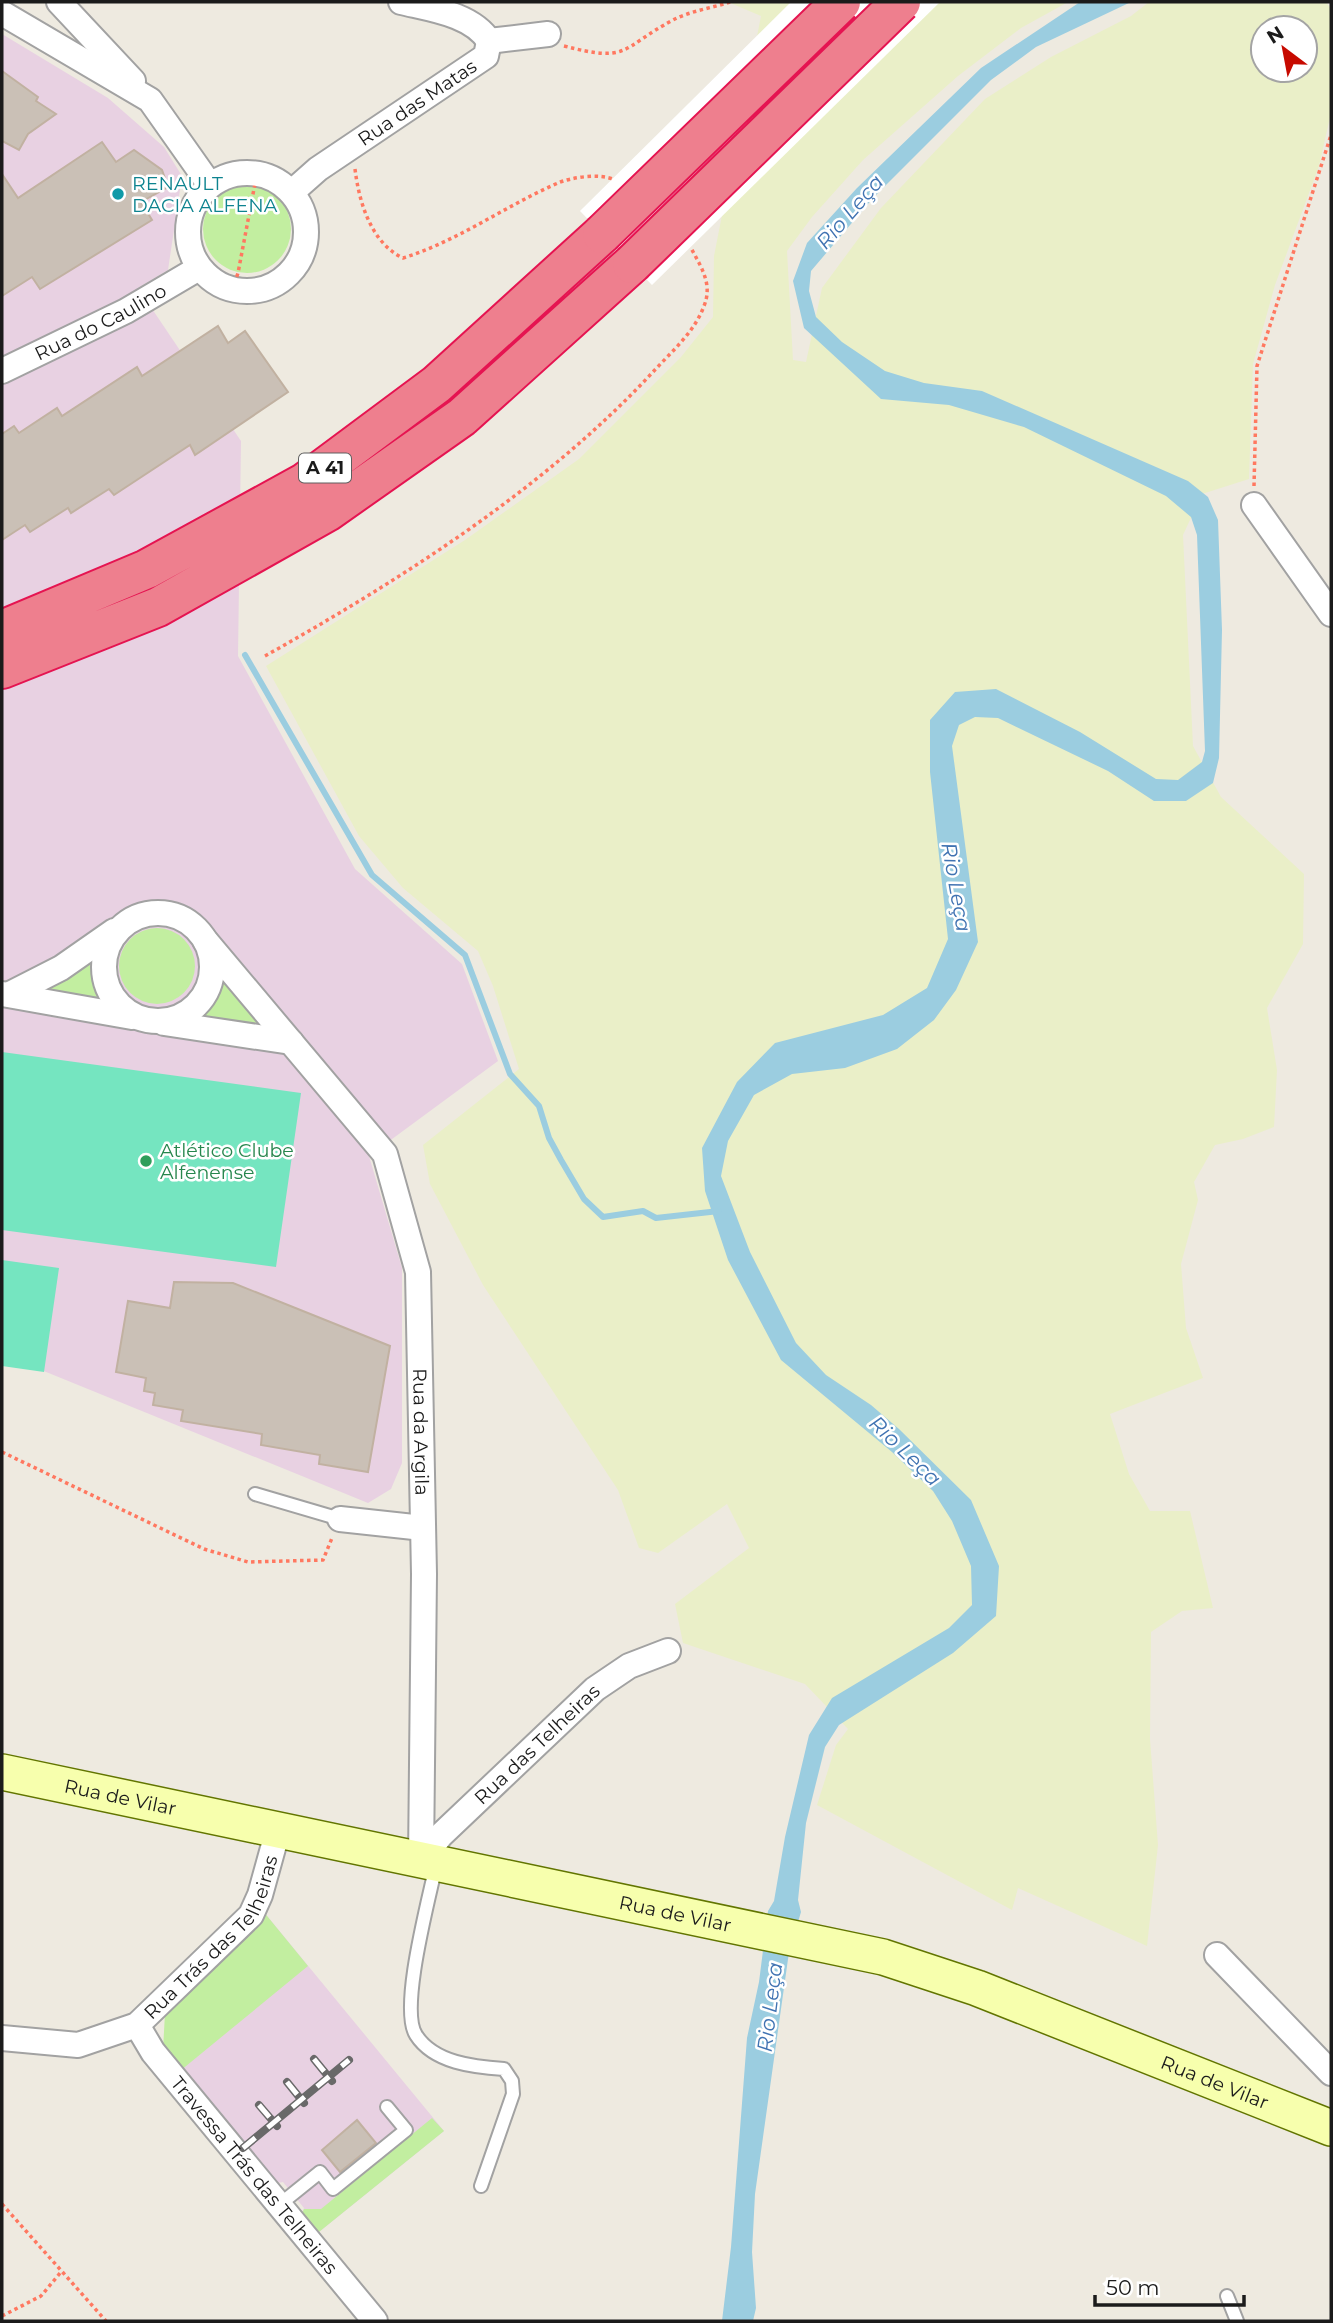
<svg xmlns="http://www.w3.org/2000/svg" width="1333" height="2323" viewBox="0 0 1333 2323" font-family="Montserrat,sans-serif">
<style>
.industrial{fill:#e8d1e2}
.farmland{fill:#eaefc8;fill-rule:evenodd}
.grass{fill:#c2eea0}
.pitch{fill:#75e5c0}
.water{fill:#9bcde0}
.pier{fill:#fff}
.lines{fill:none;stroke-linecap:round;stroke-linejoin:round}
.stream{stroke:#9bcde0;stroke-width:6}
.building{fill:#cac0b6;stroke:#c1b1a1;stroke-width:2}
.lane-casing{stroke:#a2a2a2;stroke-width:16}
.street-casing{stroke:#a2a2a2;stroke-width:28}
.secondary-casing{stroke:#627500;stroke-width:38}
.highway-casing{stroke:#e51451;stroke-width:42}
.path{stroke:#ff7860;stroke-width:3.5;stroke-dasharray:3.5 3.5;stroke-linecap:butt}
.lane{stroke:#fff;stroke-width:12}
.street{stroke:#fff;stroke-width:24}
.secondary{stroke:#f7ffad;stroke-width:35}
.highway{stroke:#ee7f8e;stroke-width:38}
.rail-casing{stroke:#696969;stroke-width:8}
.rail{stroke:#fff;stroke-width:5;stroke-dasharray:16;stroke-linecap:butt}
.highway-bridge-casing{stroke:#e51451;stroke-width:42;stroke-linecap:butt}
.highway-bridge{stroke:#ee7f8e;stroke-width:38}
.culture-dot{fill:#0f9aa8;stroke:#fff;stroke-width:2.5}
.leisure-dot{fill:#2e9e5b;stroke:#fff;stroke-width:2.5}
.labels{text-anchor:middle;stroke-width:5;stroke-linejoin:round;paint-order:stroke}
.shield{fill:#fff;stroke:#5f5f5f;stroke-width:2}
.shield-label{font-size:18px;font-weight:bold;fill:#1b1b1b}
.street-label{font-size:19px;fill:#1b1b1b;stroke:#fff}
.culture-label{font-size:19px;fill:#0d838f;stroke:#fff;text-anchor:start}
.leisure-label{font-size:19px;fill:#27864d;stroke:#fff;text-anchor:start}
.water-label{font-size:21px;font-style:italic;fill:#4073b2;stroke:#fff}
</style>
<rect width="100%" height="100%" fill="#eeeae0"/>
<!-- industrial -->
<path class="industrial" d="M2,34l106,64 56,49 18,29 -14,94 -30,18 103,153 -3,215 117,213 107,95 36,97 -129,95 33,112v195l-11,26 -23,14 -366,-149z
M263,1911l181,220 -130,105 -14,-18 4,-10 -21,-26 -11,2 -109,-134 94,-123z"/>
<!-- farmland -->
<path class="farmland" d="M728,2h340l-47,26 -63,48 -95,84 -51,57 -25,34 6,109 13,2 16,-74 59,-80 104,-109 66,-42 80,-41 18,-14h177l5,7v104l-12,53 -44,119 -22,79 -4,115 -47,15 -19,41 10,211 28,51 83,77 -1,70 -36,64 10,62 -3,57 -31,12 -28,6 -21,37 4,18 -17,64 5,64 17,50 -93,36 19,60 21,37h40l23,97 -31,3 -31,21 -1,107 8,106 -11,101 -129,-58 -6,22 -195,-105 19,-60 12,-16 -43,-45 -122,-41 -8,-39 74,-56 -22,-44 -69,49 -19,-5 -21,-58 -135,-205 -53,-101 -7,-39 96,-76 -26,-83 -15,-35 -75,-63 -44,-52 -93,-170 199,-126 114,-81 102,-102 32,-40 1,-61 47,-240zM1263,28h42v42h-42z"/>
<!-- grass -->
<path class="grass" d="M203 229a44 44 0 1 1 88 0a44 44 0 1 1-88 0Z
M119 966a38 38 0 1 1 76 0a38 38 0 1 1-76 0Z
M91,962v15l9,23 -64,-10z
M222,978l38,46v1l-60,-9 15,-18z
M263,1911l45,55 -128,105 -17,-21 2,-37 92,-86z
M432,2118l12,13 -130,105 -14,-18 4,-9h17z"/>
<!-- pitch -->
<path class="pitch" d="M2,1052l299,41 -25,174 -274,-37z
M2,1260l57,8 -15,104 -42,-6z"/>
<!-- water -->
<path class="water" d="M1080,2h51l-95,45 -45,33 -118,118 -62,73 -2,20 7,26 26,25 43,29 39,12 58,8 206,90 20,16 10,23 4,110 -3,128 -6,25 -27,18h-32l-46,-30 -110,-53 -23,-1 -16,8 -7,21 26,196 -22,48 -22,30 -37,29 -52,19 -53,6 -38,21 -26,46 -7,35 29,76 46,91 30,32 45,30 28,24 72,71 28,66 -3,50 -43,37 -114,72 -14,22 -19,76 -8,77 3,12 -12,40 -34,242 -3,58 4,56 -3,13h-31l9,-74 16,-209 12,-56 9,-71 6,-10 11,-64 24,-102 23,-37 117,-70 23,-23 -1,-39 -19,-45 -19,-30 -41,-39 -111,-92 -53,-100 -23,-69 -3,-43 35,-66 38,-39 108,-28 44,-27 21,-49 -18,-167v-52l25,-28 41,-3 84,43 76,47 22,1 24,-18 3,-11 -8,-216 -6,-18 -25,-21 -142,-69 -75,-22 -68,-6 -77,-71 -11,-47 14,-38 50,-55 124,-120z"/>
<!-- pier -->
<path class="pier" d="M791,2h149l-288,283 -72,-74z"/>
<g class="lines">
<!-- stream -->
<path class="stream" d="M245,655l127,220 93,80 45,119 29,32 10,32 12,22 23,39 19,18 40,-6 13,7 63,-7"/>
</g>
<!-- building -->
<path class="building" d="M2,71l36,26 -2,4 20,13 -28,20 -9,16 -17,-9z
M102,142l14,20 18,-12 28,20 6,17 -27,15 11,18 -112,69 -8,-12 -30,19v-122l16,24z
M218,326l10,17 17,-12 43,61 -93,63 -5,-10 -76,50 -5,-6 -38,24 -3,-5 -38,24 -5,-7 -23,15v-106l12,-8 5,7 38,-25 5,8 75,-49 5,9z
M174,1282l59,1 157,63 -22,126 -49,-8 1,-9 -59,-10 1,-11 -81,-13 2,-11 -30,-5 2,-12 -11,-2 2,-13 -30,-6 12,-71 42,7z
M357,2120l19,23 -36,29 -18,-22z"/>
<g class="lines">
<!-- lane casing -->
<g class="lane-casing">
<path id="lane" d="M255,1494l85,25
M436,1865c-7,34 -37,144 -20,170 18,28 58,32 88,34l8,12 1,13 -32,92
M279,2205l41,-33 13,17 73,-59 -19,-23
M1227,2296l10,25"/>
</g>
<!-- street casing -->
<g class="street-casing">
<g id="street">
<path d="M59,2l74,79"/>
<path d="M2,13l148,87 60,85"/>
<path d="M489,41l59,-7"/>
<circle cx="247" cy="232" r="59"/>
<path id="s1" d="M292,192l26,-23 168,-113 3,-15c-17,-27 -59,-32 -88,-39"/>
<path id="s2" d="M2,371l124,-60 73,-43"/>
<path d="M1254,505l77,109"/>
<circle cx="158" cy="967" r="54"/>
<path id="s3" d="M205,940l180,214 33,118 6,302 -3,286"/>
<path d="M2,994l130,23"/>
<path d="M10,994l51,-26 53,-37"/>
<path d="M164,1023l127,19"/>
<path d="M340,1519l83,9"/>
<path id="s4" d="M421,1860l20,-25 154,-146 34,-23 39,-15"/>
<path d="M1217,1955l114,118"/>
<path id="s5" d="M137,2025l16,27 222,269"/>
<path id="s6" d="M2,2038l76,7 59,-20 114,-110 9,-20 18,-65"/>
</g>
</g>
<!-- secondary casing -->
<g class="secondary-casing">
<g id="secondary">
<path id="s7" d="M2,1772l881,185 94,31 354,140"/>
</g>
</g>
<!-- highway casing -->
<g class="highway-casing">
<path id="highway" d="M2,630l145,-61 157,-86 133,-99 165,-150
M2,669l156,-62 169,-95 135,-95 170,-153"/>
</g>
<!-- path -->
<path class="path" d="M564,46c66,17 55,3 109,-26 17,-9 39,-12 57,-18
M355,169c4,33 16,74 48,89 55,-17 102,-52 155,-75 14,-6 43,-10 57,-3
M232,290l6,-17 19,-100
M1254,486l3,-120 74,-231
M265,656c137,-77 280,-168 387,-283 19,-21 42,-40 52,-67 9,-22 -3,-39 -13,-58
M2,1452l202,97 44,13 75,-2 9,-22
M2,2204l104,117
M2,2316l39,-20 20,-24"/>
<!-- lane -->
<use href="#lane" class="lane"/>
<!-- street -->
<use href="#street" class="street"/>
<!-- secondary -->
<use href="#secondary" class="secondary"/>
<!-- highway -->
<use href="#highway" class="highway"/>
<!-- rail casing -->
<g class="rail-casing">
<path id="rail" d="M314,2059l18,22
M287,2082l17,21
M259,2105l18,21
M243,2148l106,-88"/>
</g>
<!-- rail -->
<use href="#rail" class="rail"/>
<!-- highway-bridge casing -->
<g class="highway-bridge-casing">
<path id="highway-bridge" d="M602,234l239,-232
M632,264l269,-262"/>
</g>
<!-- highway-bridge -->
<use href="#highway-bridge" class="highway-bridge"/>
</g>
<!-- markers -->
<circle class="culture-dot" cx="118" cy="194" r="7"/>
<circle class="leisure-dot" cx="146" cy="1161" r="7"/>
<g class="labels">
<!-- shield labels -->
<rect class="shield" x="299" y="453.5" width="52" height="29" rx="5"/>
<g class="shield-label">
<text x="325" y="474">A 41</text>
</g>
<!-- street labels -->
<g class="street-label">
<text dy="7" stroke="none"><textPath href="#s1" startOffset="154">Rua das Matas</textPath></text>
<text dy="7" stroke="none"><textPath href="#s2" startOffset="110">Rua do Caulino</textPath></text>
<text dy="7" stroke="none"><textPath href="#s3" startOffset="562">Rua da Argila</textPath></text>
<text dy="7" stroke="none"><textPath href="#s4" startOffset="164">Rua das Telheiras</textPath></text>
<text dy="7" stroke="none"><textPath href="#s7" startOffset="121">Rua de Vilar</textPath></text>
<text dy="7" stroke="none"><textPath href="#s7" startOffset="688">Rua de Vilar</textPath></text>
<text dy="7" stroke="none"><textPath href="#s6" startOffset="256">Rua Trás das Telheiras</textPath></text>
<text dy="7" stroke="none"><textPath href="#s7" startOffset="1255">Rua de Vilar</textPath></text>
<text dy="7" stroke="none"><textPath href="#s5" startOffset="191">Travessa Trás das Telheiras</textPath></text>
</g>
<!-- culture labels -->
<g class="culture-label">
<text x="132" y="190">RENAULT<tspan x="132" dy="22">DACIA ALFENA</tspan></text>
</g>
<!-- leisure labels -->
<g class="leisure-label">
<text x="160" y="1157">Atlético Clube<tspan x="160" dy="22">Alfenense</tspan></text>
</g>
<!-- water labels -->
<g class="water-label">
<text transform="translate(850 212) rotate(-49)" y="7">Rio Leça</text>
<text transform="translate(956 887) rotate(80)" y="7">Rio Leça</text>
<text transform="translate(905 1451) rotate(44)" y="7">Rio Leça</text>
<text transform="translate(770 2007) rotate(-83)" y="7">Rio Leça</text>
</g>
</g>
<!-- border -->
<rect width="1333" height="2323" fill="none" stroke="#1b1b1b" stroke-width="7"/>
<!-- north arrow -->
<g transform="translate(1284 49) rotate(328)"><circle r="33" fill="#ffffff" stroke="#a4a4a4" stroke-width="2"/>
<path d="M0-5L12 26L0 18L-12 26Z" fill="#c70a00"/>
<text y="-10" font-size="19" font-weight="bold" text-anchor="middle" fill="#1b1b1b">N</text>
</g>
<!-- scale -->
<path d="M1095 2295v10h149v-10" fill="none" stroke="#1b1b1b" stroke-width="3.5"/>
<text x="1106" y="2295" font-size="21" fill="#1b1b1b" stroke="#ffffff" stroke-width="5" paint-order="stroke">50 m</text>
</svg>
